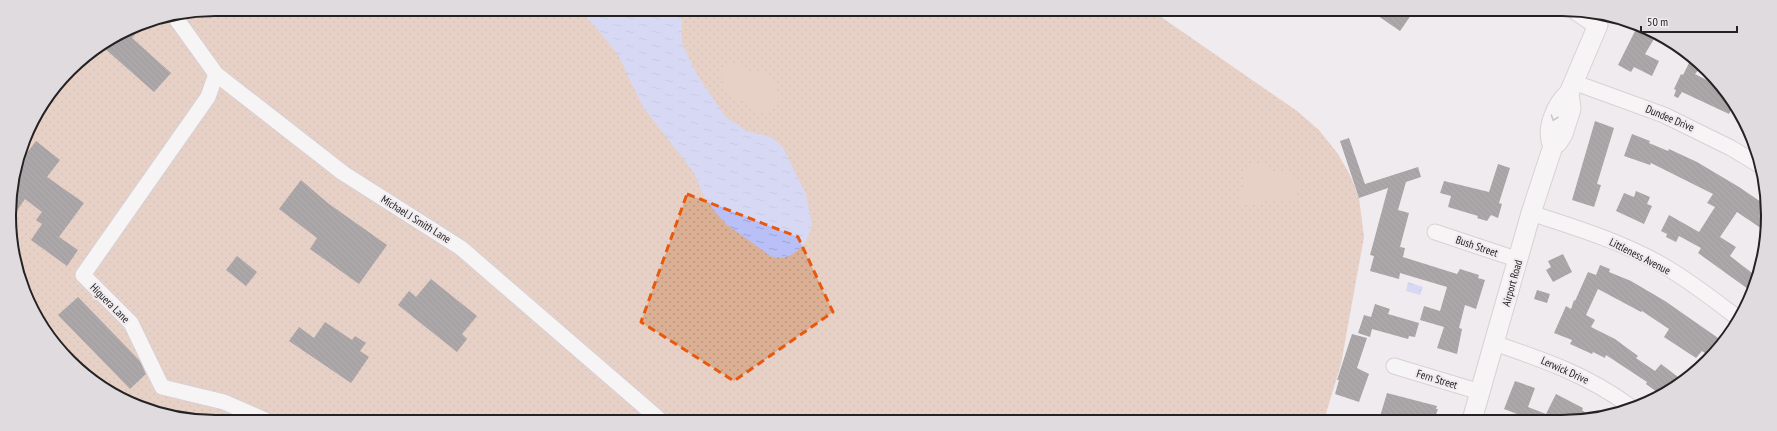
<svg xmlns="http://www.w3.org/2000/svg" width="1777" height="431" viewBox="0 0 1777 431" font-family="'PT Sans Narrow',sans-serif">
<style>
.grass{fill:url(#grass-dots)}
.pitch{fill:#dbaf94}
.water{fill:url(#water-ripples)}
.building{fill:url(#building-back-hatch)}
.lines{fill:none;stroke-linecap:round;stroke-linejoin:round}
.minor-casing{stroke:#b7b3b5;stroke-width:17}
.tertiary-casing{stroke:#b7b3b5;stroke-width:21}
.minor{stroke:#fff;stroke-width:15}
.tertiary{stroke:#fff;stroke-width:19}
.oneway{stroke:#9c9c9c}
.marked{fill:none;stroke:#e8590c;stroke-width:3;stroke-dasharray:8 5;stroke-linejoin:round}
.labels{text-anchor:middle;stroke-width:4;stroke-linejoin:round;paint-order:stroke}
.street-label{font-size:11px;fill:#242223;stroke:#f0ebee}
.rim{fill:none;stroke:#242223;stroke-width:2}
</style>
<defs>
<pattern id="grass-dots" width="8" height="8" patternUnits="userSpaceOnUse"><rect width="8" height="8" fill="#dbaf94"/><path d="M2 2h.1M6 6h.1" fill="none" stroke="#bc967f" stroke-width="1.8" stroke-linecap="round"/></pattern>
<pattern id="water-ripples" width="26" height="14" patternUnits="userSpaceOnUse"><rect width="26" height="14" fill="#b9c0f8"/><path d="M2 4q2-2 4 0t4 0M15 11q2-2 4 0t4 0" fill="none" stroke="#9fa5d4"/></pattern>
<pattern id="building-back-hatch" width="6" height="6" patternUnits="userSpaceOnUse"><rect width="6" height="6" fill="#504c4c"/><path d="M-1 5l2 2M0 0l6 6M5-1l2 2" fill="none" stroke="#666363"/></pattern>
</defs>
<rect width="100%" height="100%" fill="#f0ebee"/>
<!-- grass -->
<path class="grass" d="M215,9l936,1 146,101 22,19 19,24 13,23 8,21 5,39 -23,127 -17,56h-1136l-76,-26 -60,-53 -36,-72 -7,-67 21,-78 49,-64 58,-35z"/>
<!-- pitch -->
<path class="pitch" d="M733,63c7,1 9,6 15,9 8,3 14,-2 23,6 13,13 9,40 -13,34 -6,-1 -8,-6 -12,-9 -3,-2 -8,-3 -11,-5 -13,-9 -21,-29 -2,-35z
M1256,163c8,2 12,6 20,9 11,4 21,-4 24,14l-4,11c-9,7 -15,2 -25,2 -12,0 -19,12 -31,3 -3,-7 2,-12 4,-19 1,-5 0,-10 2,-14l5,-5z"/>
<!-- water -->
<path class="water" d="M578,9l104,1v31l3,9 13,26 28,41 21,14 24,6 12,10 23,47 6,30 -3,10 -4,8 -7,8 -8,6 -8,2 -10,-1 -45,-32 -12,-13 -13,-20 -8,-19 -51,-66 -25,-52 -21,-26z
M1408,282l15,5 -3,8 -14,-4z"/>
<!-- building -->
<path class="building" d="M1371,11h43l-14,20z
M145,23l-13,15 39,35 -17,19 -52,-46 35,-21z
M1637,27l20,7 -12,20 14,7 -7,15 -18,-9 -3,5 -13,-7z
M1691,59l9,9 -5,6 27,14 -1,2 6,3 6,12 -4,9 -47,-22 -4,6 -4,-2 2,-6 -2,-1 7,-15 2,1z
M1595,121l19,7 -17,56 4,1 -7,22 -22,-7z
M1632,134l18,7 -1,2 19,8 1,-2 28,13 42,25 25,17 1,27 -28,-19 -17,25 16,10 -6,9 26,20 -2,6 -6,7 -50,-36 3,-5 -22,-12 -3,6 -10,-5 1,-3 -6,-3 8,-16 30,17 16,-25 -8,-4 6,-9 -62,-31 -1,2 -26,-9z
M1349,138l16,46 53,-17 3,10 -15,5 -8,28 11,3 -9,34 5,1 -2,9 54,17 3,-5 19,6 -1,3 7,2 -9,29 -11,-4 -6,23 3,1 -5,25 -20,-6 7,-21 -24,-7 4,-14 16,5 7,-24 -47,-14 -1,6 -29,-8 4,-15 -4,-1 18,-67 -29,10 -19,-57z
M36,141l24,19 -13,17 37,26 -25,34 19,13 -11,16 -36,-26 11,-16 -6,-4 6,-8 -17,-13 -14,20 -2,-17 11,-40z
M1498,164l12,4 -11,35 3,1 -4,14 -7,-3 -4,6 -10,-3 1,-2 -30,-9 3,-11 -11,-3 4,-12 45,11z
M301,180l28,24 58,41 -28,39 -49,-35 7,-11 -38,-29z
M1636,191l14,6 -3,7 5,2 -8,18 -28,-13 8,-18 10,4z
M1563,254l9,18 -19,10 -7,-12 5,-3 -3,-6z
M237,256l20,16 -11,14 -20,-16z
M1600,265l10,4 -1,3 22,9 34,20 56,39 -10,17 -9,-6 -6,7 -32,-21 5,-8 -27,-18 -1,1 -43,-23 -12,26 9,5 -4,7 24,12 23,17 -2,2 19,13 6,-7 21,16 -21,15 -15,-11 1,-2 -41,-27 -1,3 -12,-6 -1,2 -22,-10 2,-4 -18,-7 12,-27 5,3 3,-9 1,1 13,-29 8,3z
M431,279l46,37 -15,18 5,5 -10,13 -59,-47 11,-14 7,6z
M1537,290l13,4 -3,9 -13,-4z
M78,297l62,64 6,13 -16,15 -72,-74z
M1375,304l15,5 -2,5 31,9 -4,14 -6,-1 -1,3 -36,-10 -2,8 -12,-4 6,-18 7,2z
M325,322l27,18 3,-4 11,7 -6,8 9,6 -18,26 -62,-42 10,-14 15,11z
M1352,334l15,4 -10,30 12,6 -10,28 -24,-8 4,-14h-2z
M1515,381l20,7 -7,19 18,7 10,-20 27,14 -1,2 11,9 -5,1h-64l1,-3 -21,-8z
M1387,393l50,13 -1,3h2l-4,11h-17l-13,-4 -1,4h-24z"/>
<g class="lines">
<!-- minor casing -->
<g class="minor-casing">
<path id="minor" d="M175,17l41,57 127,99 118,75 199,172
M216,74l-8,23 -125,178 48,48 31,64 62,15 41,18
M1573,82l91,33 67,33 30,18
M1531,213c46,15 92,29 133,53 26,15 50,34 74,52
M1435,232l84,28
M1494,343c50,17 94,32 137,64
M1394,366l86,26"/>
</g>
<!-- tertiary casing -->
<g class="tertiary-casing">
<path id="tertiary" d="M1553,146c-8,-17 3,-41 16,-53
M1472,420l59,-207 22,-67 5,-4 5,-8 8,-25 -2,-16 29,-68 -21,-14"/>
</g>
<!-- minor -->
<use href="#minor" class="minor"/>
<!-- tertiary -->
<use href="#tertiary" class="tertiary"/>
</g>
<!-- one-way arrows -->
<defs><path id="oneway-chevron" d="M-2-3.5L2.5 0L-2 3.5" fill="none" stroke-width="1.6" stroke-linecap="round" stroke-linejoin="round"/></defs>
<use class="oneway" href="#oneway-chevron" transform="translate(1554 118) rotate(109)"/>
<!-- marked area -->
<path d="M0 0H1777V431H0ZM687,194l111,43 35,75 -99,69 -93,-59z" fill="#f0ebee" fill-opacity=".55" fill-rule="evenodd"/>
<path class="marked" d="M687,194l111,43 35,75 -99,69 -93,-59z"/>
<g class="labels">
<!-- street labels -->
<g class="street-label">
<text transform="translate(1670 118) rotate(23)" y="4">Dundee Drive</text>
<text transform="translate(416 219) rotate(32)" y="4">Michael J Smith Lane</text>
<text transform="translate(1477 246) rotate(19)" y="4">Bush Street</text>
<text transform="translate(1640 256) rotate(27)" y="4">Littleness Avenue</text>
<text transform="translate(1512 283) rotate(-74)" y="4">Airport Road</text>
<text transform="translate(110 303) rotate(45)" y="4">Higuera Lane</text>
<text transform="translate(1565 370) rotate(24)" y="4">Lerwick Drive</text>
<text transform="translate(1437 379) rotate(17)" y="4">Fern Street</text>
</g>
</g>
<!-- crop -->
<path d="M0 0H1777V431H0ZM215 16H1562A199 199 0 0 1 1761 215V216A199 199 0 0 1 1562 415H215A199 199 0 0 1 16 216V215A199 199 0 0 1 215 16Z" fill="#e0dbde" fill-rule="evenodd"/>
<path class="rim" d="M215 16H1562A199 199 0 0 1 1761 215V216A199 199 0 0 1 1562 415H215A199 199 0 0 1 16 216V215A199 199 0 0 1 215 16Z"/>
<!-- scale -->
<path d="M1641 26v6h96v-6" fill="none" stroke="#242223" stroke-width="2"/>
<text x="1647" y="26" font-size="12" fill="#242223" stroke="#f0ebee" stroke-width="3" paint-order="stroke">50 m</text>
</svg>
